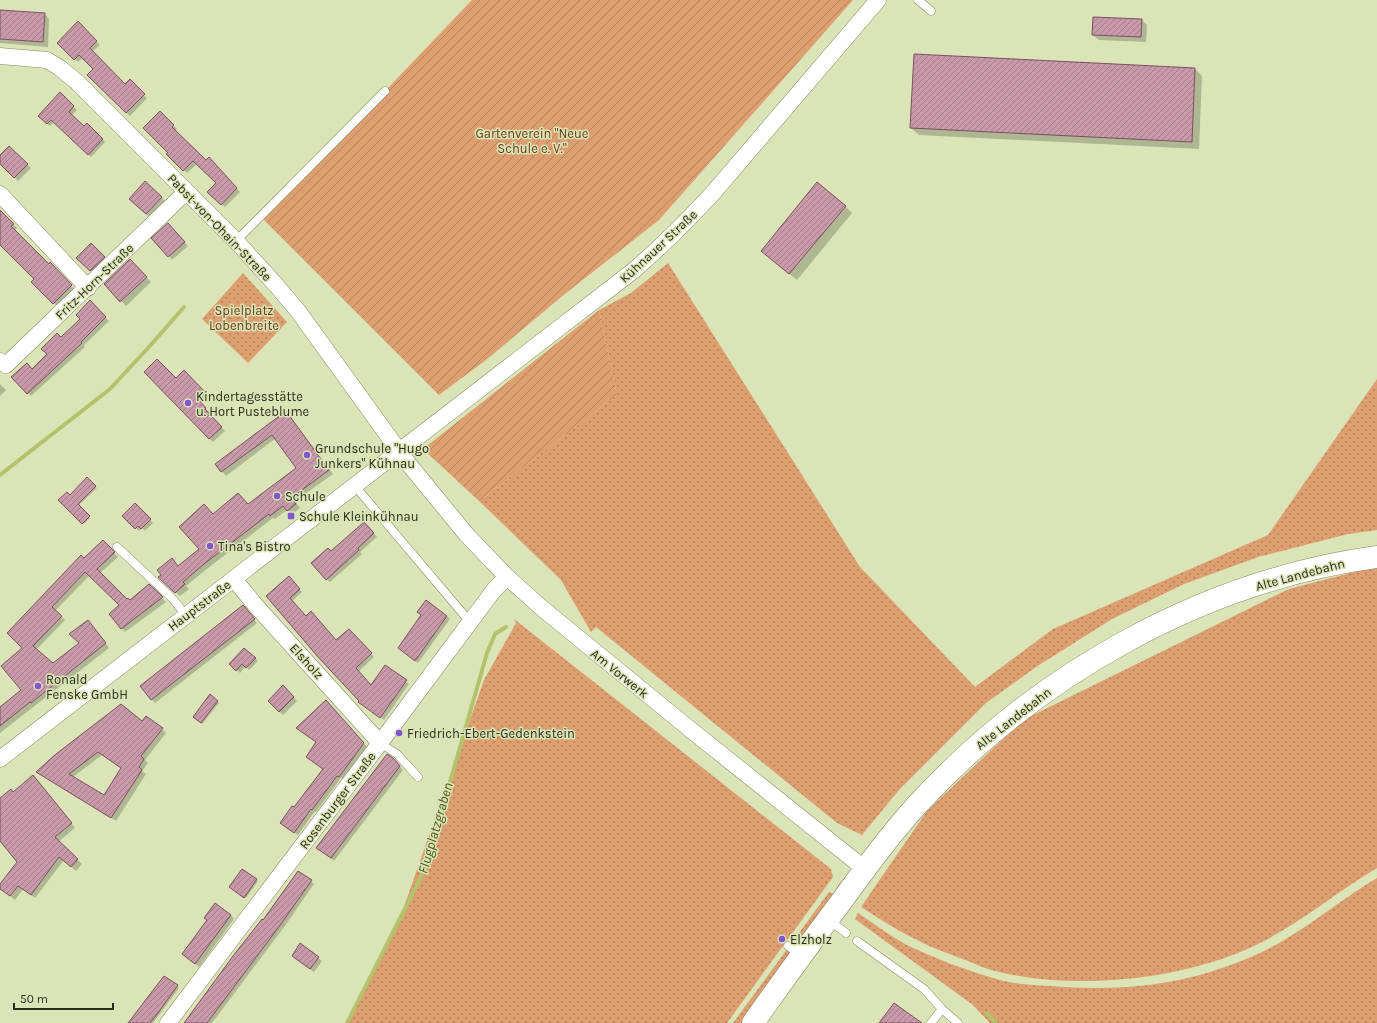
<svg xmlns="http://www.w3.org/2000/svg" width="1377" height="1023" viewBox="0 0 1377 1023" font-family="Karla,sans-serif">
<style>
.grass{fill:url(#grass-dots)}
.garden{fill:url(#garden-furrows)}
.shadow{fill:#0003;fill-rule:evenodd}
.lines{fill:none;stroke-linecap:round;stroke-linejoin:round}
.stream{stroke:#b4c26c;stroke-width:4}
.building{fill:url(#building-hatch);stroke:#7b5160;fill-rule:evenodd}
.lane-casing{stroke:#828a60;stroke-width:9}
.street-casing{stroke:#828a60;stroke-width:17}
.secondary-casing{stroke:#828a60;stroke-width:23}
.lane{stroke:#fff;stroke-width:8}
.street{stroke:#fff;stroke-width:16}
.secondary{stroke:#fff;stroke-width:22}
.poi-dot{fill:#8156cf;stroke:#dbe4b7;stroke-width:1.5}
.labels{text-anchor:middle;stroke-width:3;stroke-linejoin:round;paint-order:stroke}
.park-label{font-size:13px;fill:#6a3a12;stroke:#dbe4b7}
.street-label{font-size:13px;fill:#2a2d1b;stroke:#dbe4b7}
.poi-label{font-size:13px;fill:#2a2d1b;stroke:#dbe4b7;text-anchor:start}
.water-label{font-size:14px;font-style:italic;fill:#4a5212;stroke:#dbe4b7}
</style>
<defs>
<pattern id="grass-dots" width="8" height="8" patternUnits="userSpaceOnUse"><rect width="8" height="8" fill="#dd9e70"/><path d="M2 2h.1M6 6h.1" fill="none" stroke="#b3815b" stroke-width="1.8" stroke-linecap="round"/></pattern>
<pattern id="garden-furrows" width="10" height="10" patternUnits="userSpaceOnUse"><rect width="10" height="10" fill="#dd9e70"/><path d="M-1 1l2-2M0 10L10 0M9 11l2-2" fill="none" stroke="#b3815b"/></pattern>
<pattern id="building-hatch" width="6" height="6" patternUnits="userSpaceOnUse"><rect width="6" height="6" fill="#c899a9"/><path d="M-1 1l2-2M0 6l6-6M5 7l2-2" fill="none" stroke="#a37d89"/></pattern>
</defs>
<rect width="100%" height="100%" fill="#dbe4b7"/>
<!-- grass -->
<path class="grass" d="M668,263l192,304 115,120 78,-58 215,-94 109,-156v151l-29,4 -90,23 -74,27 -72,35 -76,48 -50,36 -87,87 -37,45 -25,-12 -241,-196 -5,5 -30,-52 -82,-79 138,-106 -18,-85 32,-17z
M243,273l44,49 -39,41 -46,-44z
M1377,566v302c-42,25 -79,57 -123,78 -74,35 -187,46 -266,23 -9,-3 -19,-8 -28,-11 -12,-5 -25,-9 -37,-15 -21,-10 -42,-23 -62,-36l66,-96 96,-91 266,-131z
M514,619l317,250 2,8 -106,146h-381l54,-105 84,-238 32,-57z
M1377,878v145h-387l-17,-18 -118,-86 3,-6c15,10 30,21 45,30 28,14 60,26 90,35 18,6 38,7 57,8 76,6 140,-1 210,-33 42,-20 77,-51 117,-75z
M841,881l1,3 -98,139h-11l96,-131 4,2z"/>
<!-- garden -->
<path class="garden" d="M472,0h381l-194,220 -93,73 -80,67 -47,35 -176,-176z
M599,310l18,85 -138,106 -56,-52z"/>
<!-- shadow -->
<path class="shadow" d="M0,11l45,3 4,5 -1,28 -48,-4z
M1142,20l5,5 -1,17 -47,-2 -6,-5z
M78,23l22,22 -8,7 33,33 5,-4 17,17 -17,18 -42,-41 6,-6 -11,-11 -5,4 -19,-19z
M915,55l280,14 7,7 -3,73 -280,-14 -8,-7z
M60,94l17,16 -6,6 13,12 3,-4 18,18 -14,15 -37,-35 -4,4 -11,-10z
M160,113l17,16 -2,2 31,31 3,-3 31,33 -15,15 -16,-15 8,-9 -20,-19 -10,9 -19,-19 1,-1z
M9,147l22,21 -13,13 -18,-18v-6z
M145,182l20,19 -16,16 -19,-18z
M845,206l7,7 -55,67 -28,-22z
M0,212l17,16 -3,3 35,34 1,-1 25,26 -17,17 -26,-25 4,-3 -36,-38z
M171,227l17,19 -16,14 -3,-4z
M91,245l16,16 -13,13 -16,-16z
M130,260l21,22 -25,24 -21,-22z
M90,302l19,19 -26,25 2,1 -54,49 -18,-19 19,-7 16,-16 13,-15 20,-20z
M145,372l31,8 8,-8 23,24 -7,7 9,9 -1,1 17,18 -12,11z
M0,384l6,6 -6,6z
M286,412l47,62 -32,23 1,1 -6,5 4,5 -9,7 -4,-5 -12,9 -2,-1 -65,50 -22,18 3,3 -9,7 -17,-15 15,-15 22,-17 13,-34 35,-10 49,-37 -21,-30 -50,38 -10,-11z
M87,479l10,9 -19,18 12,12 -6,6 -24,-24 10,-3z
M135,504l18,19 -8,8 -3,-3 -3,3 -16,-15z
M368,527l9,10 -17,15 2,2 -32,28 -4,-3 5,-27z
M103,541l15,16 -18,16 27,27 3,1 19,-15 17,16 -41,30 -15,-18 11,-9 -31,-30 -35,36 10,9 -29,30 17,15 27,-21 11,-19 18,23 -109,85v-25l22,-18 2,-42 60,-89z
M292,580l10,12 -10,9 14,16 30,24 13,-11 25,27 -16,15 14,15 14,-20 23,17 -25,36 -21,-15 -2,-4 -93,-105z
M426,601l24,18 -32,44 -16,-13 20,-35z
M246,610l11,13 -102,80 -3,-3 -11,-14z
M244,649l14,12 -9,9 -3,-4 -6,7 -10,-9z
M283,687l14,14 -14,14 -14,-14z
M210,696l9,7 -17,21 -8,-7z
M329,704l38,43 -24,33 -2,-2 -25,34 -1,-1 -17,24 -13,-9 10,-17 28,-39 -16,-13 10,-15z
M142,722l20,7 4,4 -21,27 3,3 -6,8 4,3 -30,47 -75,-46 -3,-3zM102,755l20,14 -18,28 -31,-20z
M393,759l10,11 -69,91 -16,-13z
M37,780l38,48 -17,14 24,22 -6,7 -12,-11 -29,38 -12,-9 -8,11 -15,-12v-2l18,-24 -18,-22v-40z
M243,870l15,11 -12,17 -14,-9z
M311,881l3,3 -30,43 -72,96h-26z
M231,915l3,4 -35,48 -16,-13 25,-33z
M301,945l21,16 -8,11 -18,-13z
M177,986l2,2 -26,35h-23z"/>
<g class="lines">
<!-- stream -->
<path class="stream" d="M0,475l110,-86 39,-42 35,-40
M987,1013l9,10
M347,1023l73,-144 8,-20 59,-206 8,-19 11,-7"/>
</g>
<!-- building -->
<path class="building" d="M0,10l45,3 -2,29 -43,-3z
M1093,17l49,2 -1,18 -49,-2z
M78,21l19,20 -7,7 35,36 5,-5 15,15 -19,19 -39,-38 6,-6 -14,-14 -5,5 -17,-17z
M914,54l281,14 -3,74 -282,-14z
M60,92l14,14 -5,6 15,14 3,-3 16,16 -15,16 -37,-35 -4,4 -9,-8z
M160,111l14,14 -2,2 34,33 3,-3 28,31 -16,17 -14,-13 9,-9 -23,-22 -10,10 -17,-17 2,-1 -25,-25z
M9,146l19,18 -14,14 -14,-14v-9z
M145,181l17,16 -16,17 -17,-15z
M817,182l29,24 -57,68 -28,-23z
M0,210l14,14 -3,2 38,38 1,-2 22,23 -19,19 -22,-22 3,-3 -34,-34z
M168,223l17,19 -17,15 -17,-19z
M91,243l14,14 -15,14 -14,-13z
M130,259l17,18 -27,25 -16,-18z
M90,300l16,17 -25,25 1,1 -55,51 -16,-17 16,-14 5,6 15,-15 -6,-5 16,-16 4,4 19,-18 -4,-4z
M157,359l19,19 8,-8 21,22 -7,7 8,9 -1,1 17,18 -13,12 -65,-67z
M286,411l43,59 -31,23 1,1 -7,4 4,6 -9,7 -4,-5 -13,10 -1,-2 -65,50 -21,18 2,2 -10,9 -17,-16 3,-2 -4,-5 15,-12 6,8 21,-17 -20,-22 25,-23 9,10 25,-21 10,11 48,-36 -24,-33 -51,37 -6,-8z
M87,477l9,9 -18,18 12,12 -8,8 -24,-24 9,-8 3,3z
M135,503l16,16 -10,10 -3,-3 -3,3 -13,-13z
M364,522l10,11 -16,15 1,2 -33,30 -15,-17 17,-15 3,3z
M103,540l12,12 -18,17 30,30 1,-1 2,2 19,-16 14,13 -42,32 -12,-15 10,-9 -34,-33 -33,35 10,9 -29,30 20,17 26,-20 -10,-9 19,-14 18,23 -75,60 -1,-1 -30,24v-19l21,-17 -20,-24 21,-18 -15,-15 74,-78 3,3z
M289,576l11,13 -10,9 16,18 5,-5 25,29 13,-11 23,24 -16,15 15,17 14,-20 22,15 -27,38 -22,-16 1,-1 -41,-44 -52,-61z
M426,600l21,16 -32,45 -17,-13 23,-33 -4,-3z
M243,605l12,14 -104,81 -11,-14z
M244,648l12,10 -10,10 -4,-4 -6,7 -7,-7z
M283,685l11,12 -15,15 -11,-11z
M210,694l8,7 -17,22 -8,-6z
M326,700l38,43 -25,34 -2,-1 -25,34 -1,-1 -17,24 -14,-10 12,-17 2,1 29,-38 -17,-12 10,-15 -20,-14z
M121,704l21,17 4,-5 17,12 -22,28 3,3 -5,8 3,3 -31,48 -75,-46 20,-18zM98,752l23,16 -17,27 -35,-21z
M387,754l6,4 7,8 -69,92 -15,-10z
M33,775l39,48 -17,14 23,22 -7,8 -12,-10 -28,38 -13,-9 -8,10 -10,-7v-5l17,-22 -17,-21v-43l11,-9 2,3z
M242,869l15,10 -13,19 -15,-11z
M298,871l14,9 -31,44 -74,99h-23l49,-67 29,-37 1,1z
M215,903l16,12 -36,49 -13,-10 25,-34 -3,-2z
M300,943l19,14 -9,12 -18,-13z
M164,976l14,9 -20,28 -8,10h-22z
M894,1003l28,20h-43z"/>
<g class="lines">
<!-- lane casing -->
<g class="lane-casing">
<path id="lane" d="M918,0l13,11
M236,241l149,-150
M355,486l115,136
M117,547l55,51 14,17
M380,743l17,11 21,23
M829,920l17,13
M857,941l67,48 18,20 16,14
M788,946l13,9
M931,1023l11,-14"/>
</g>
<!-- street casing -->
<g class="street-casing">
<path id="street" d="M0,56l47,4 13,8 17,14 159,159 40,44 22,26 109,151 59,72 41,43 36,32 148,121 174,139
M0,194l88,94
M0,361l6,4 180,-173
M234,579l23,28 123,136
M0,759l633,-488c28,-24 54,-50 80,-78l165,-193
M168,1023l212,-280 114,-153 13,-13"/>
</g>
<!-- secondary casing -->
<g class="secondary-casing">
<path id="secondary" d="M753,1023c29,-41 58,-81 88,-121 24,-33 48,-66 75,-96 119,-130 285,-225 461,-249"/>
</g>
<!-- lane -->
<use href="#lane" class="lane"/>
<!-- street -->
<use href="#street" class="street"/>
<!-- secondary -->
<use href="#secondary" class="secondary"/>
</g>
<!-- markers -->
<g class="poi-dot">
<circle cx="188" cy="403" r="4"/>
<circle cx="307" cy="455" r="4"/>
<circle cx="277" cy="496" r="4"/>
<rect x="287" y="512" width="8" height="8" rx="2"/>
<circle cx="210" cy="546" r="4"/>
<circle cx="38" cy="686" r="4"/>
<circle cx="399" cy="733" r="4"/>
<circle cx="782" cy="939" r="4"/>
</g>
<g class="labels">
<!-- park labels -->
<g class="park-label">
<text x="532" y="138">Gartenverein "Neue<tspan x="532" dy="15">Schule e. V."</tspan></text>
<text x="244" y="315">Spielplatz<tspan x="244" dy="15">Lobenbreite</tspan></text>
</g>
<!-- street labels -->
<g class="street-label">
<text transform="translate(220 227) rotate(46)" y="5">Pabst-von-Ohain-Straße</text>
<text transform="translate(658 246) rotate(-43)" y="5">Kühnauer Straße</text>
<text transform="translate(94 281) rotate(-44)" y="5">Fritz-Horn-Straße</text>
<text transform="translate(1300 574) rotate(-15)" y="5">Alte Landebahn</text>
<text transform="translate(199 605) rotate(-37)" y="5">Hauptstraße</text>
<text transform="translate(307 661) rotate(48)" y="5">Elsholz</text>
<text transform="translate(620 673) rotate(39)" y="5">Am Vorwerk</text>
<text transform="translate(1013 718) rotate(-38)" y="5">Alte Landebahn</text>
<text transform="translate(337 800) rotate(-53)" y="5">Rosenburger Straße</text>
</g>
<!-- poi labels -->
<g class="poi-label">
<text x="196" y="401">Kindertagesstätte<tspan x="196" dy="15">u. Hort Pusteblume</tspan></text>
<text x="315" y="453">Grundschule "Hugo<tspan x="315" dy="15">Junkers" Kühnau</tspan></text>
<text x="285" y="501">Schule</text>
<text x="299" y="521">Schule Kleinkühnau</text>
<text x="218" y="551">Tina's Bistro</text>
<text x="46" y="684">Ronald<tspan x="46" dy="15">Fenske GmbH</tspan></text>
<text x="407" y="738">Friedrich-Ebert-Gedenkstein</text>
<text x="790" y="944">Elzholz</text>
</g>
<!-- water labels -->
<g class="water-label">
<text transform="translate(435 828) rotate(-74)" y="5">Flugplatzgraben</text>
</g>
</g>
<!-- scale -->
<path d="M14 1003v6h99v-6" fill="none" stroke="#2a2d1b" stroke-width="2"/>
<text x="20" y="1003" font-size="12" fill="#2a2d1b" stroke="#dbe4b7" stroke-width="3" paint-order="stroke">50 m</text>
</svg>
